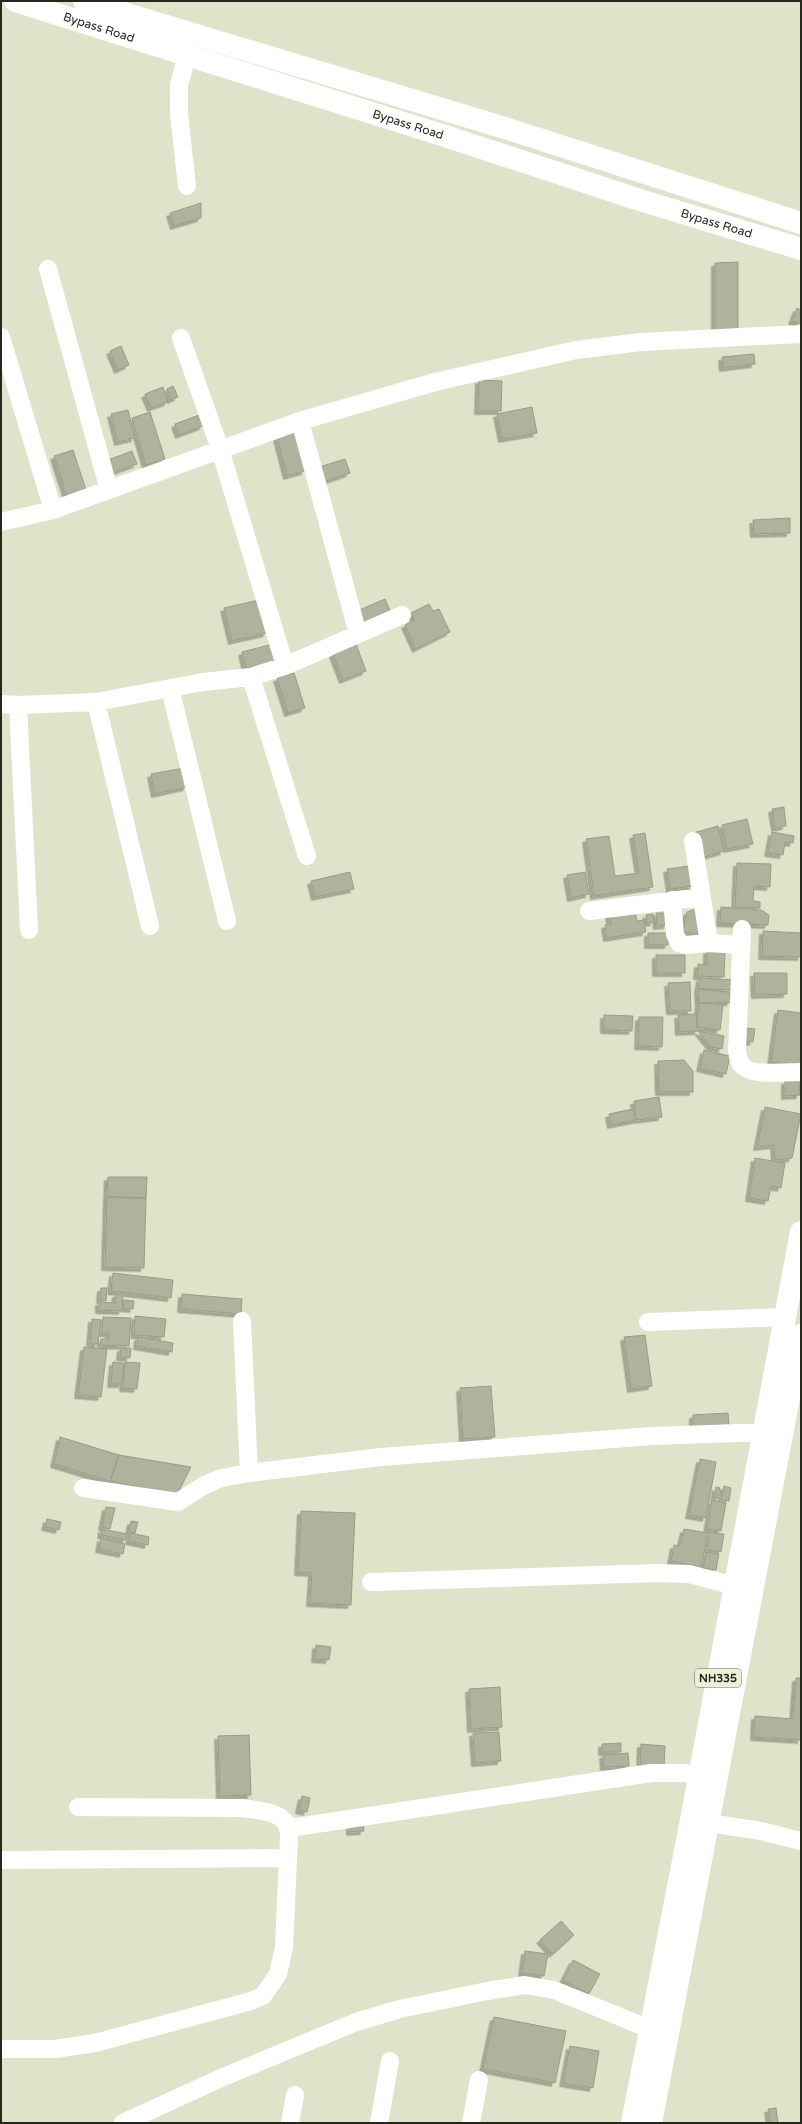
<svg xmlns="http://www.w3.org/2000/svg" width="802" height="2124" viewBox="0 0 802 2124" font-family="'Varela Round',sans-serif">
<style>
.building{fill:#b0b39b;stroke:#9a9d85;filter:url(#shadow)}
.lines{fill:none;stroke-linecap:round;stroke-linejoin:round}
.minor{stroke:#fff;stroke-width:18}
.major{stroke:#fff;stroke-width:22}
.highway{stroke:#fff;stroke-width:22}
.labels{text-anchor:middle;stroke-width:4;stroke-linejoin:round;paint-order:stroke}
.shield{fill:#edf0d7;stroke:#616354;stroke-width:1}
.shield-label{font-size:11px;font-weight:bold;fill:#25261c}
.street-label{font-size:12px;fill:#25261c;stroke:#edf0d7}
</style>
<defs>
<filter id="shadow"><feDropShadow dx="-3.5" dy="3.5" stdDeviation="0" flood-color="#0004"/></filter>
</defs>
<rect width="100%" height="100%" fill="#e0e3ca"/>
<!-- building -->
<path class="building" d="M201,203v15l-27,8 -4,-13z
M738,262v71l-23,1v-71z
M797,308l4,2v14l-9,-3z
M121,346l8,19 -11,5 -8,-19z
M754,354l1,10 -32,4 -1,-11z
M479,380l23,1 -1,30h-23z
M173,386l5,11 -7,3 -4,-11z
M163,387l5,15 -17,6 -6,-14z
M532,407l5,26 -35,6 -5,-25z
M128,410l7,28 -17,4 -7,-28z
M150,412l15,47 -19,6 -14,-47z
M199,415l4,11 -24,9 -4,-11z
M295,432l10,39 -18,5 -10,-39z
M73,450l14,43 -19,6 -14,-43z
M132,451l5,13 -25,9 -4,-13z
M345,459l5,14 -29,10 -5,-15z
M790,518v15l-36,1 -1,-14z
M385,599l7,16 -29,12 -6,-16z
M259,600l8,33 -35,8 -8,-33z
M429,604l4,7 6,-2 11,23 -34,17 -11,-24 10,-5 -4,-7z
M277,643l5,19 -35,10 -5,-20z
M356,644l10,27 -23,9 -10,-26z
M294,673l11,35 -17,5 -11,-35z
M184,768l3,19 -32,7 -4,-20z
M784,807l2,19 -11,2 -3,-19z
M747,819l6,25 -26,5 -5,-24z
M718,826l6,25 -24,7 -7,-25z
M772,832l22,4 -1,7 -8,-1 -2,13 -15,-2z
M645,833l8,54 -59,9 -8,-57 23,-3 6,40 24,-3 -6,-38z
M737,863l34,1 -1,23 -16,-1 -1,15 7,1v6l-25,-1z
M690,866l3,20 -23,3 -3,-20z
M350,872l4,17 -39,8 -4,-16z
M585,872l4,22 -18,4 -4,-23z
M721,907l40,3 8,5 -1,10 -48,-2z
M699,908l1,29 -17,-6 4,-19z
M635,910l2,11 7,-1 2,12 -39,6 -2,-13 6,-1 -2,-10z
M656,913h11v12l-10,1z
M653,914l1,8 -7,1 -1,-8z
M763,931l38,2v24l-39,-1z
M648,933h20v12h-20z
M707,950l18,1 -1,26 -27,-1 1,-12 9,1z
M656,955h29v18h-29z
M754,973h33v21l-32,1z
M700,978l34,2 -1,10 -35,-1z
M690,982l1,29h-21l-2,-28z
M698,989l38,4 -6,9 -31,1z
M699,1003l24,2 -3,25 -24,-3z
M778,1010l23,3v53l-30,-4z
M697,1014l1,17 -19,1 -1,-17z
M604,1015l29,1 -1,15 -28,-1z
M639,1017h24l-1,30 -24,-1z
M745,1028l10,1 -2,13 -10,-1z
M698,1031l26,5 -2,13 -11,-2z
M704,1050l26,6 -4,18 -26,-6z
M684,1060l9,11v21h-34l-1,-31z
M799,1080l1,15 -15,1v-15z
M659,1097l3,20 -26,3 -2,-19z
M765,1107l36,7 -9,44 -17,2 -1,-15 -17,2z
M633,1109l3,11 -25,5 -2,-11z
M755,1158l30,5 -4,25 -10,-2 -3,15 -19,-3z
M108,1177h39l-1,21 -39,-1z
M107,1197l39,1 -2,70 -39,-1z
M113,1273l60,7 -2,18 -60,-7z
M101,1288h6l-1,13 -6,-1z
M116,1294h7l-1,17 -23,-1v-8l16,1z
M182,1294l60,5 -1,15 -60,-5z
M124,1300l10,1 -1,8 -10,-1z
M135,1316l31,3 -2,18 -30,-2z
M103,1317l28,1 -2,28 -29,-1 1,-6h8v-6h-7z
M92,1319l9,1 -3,24h-8z
M645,1335l7,51 -21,3 -7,-52z
M138,1337l35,6 -1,9 -35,-6z
M84,1347l23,2 -6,48 -23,-2z
M121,1348h10l-1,10 -10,-1z
M113,1362l11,1 -2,21h-11z
M125,1362l15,1 -3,26 -14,-1z
M491,1386l4,51 -32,2 -3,-51z
M728,1413l1,13 -36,2v-13z
M60,1437l59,18 -9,26 -56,-17z
M119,1455l72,12 -14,28 -67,-14z
M700,1459l16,3 -10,56 -17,-3z
M724,1486l7,2 -2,13 -8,-2z
M716,1487l4,1 -3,11h-3z
M712,1500l14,3 -5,28 -14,-2z
M106,1507l9,1 -5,21 -8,-2z
M301,1511l54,2 -4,92 -41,-2 2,-30 -14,-1z
M47,1519l14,3 -2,8 -14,-3z
M131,1521l7,1 -3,11 -6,-1z
M102,1529l25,5 -1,6 -25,-5z
M684,1529l24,4 -7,34 -30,-6 3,-16 6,1z
M710,1532l14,2 -3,18 -14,-2z
M131,1533l18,4 -1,8 -19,-4z
M101,1538l24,6 -2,10 -24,-5z
M706,1552l13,2 -3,16 -13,-2z
M316,1645l15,2 -2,13 -14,-1z
M796,1678h5v62l-47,-3 1,-21 38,3z
M500,1687l2,40 -31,2 -2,-40z
M499,1732l2,29 -26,2 -2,-30z
M249,1735l2,60 -31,1 -2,-60z
M621,1743v9h-19v-8z
M641,1744l24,2 -1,22 -24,-1z
M628,1753l1,13 -25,1 -1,-12z
M302,1796l8,2 -3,14 -8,-2z
M363,1825l1,6 -14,1v-6z
M561,1921l13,14 -21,19 -13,-14z
M525,1951l23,3 -4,22 -22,-3z
M573,1960l27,14 -11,20 -26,-14z
M494,2017l72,14 -11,52 -72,-14z
M570,2046l29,5 -6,37 -30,-5z
M776,2108l2,15h-8l-2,-14z"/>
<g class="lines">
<!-- minor -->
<path class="minor" d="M187,56l-8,29v29l8,72
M48,269l61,221
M1,337l52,173
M181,338l39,111 65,217
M300,421l58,213
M1,522l52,-12 247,-89 135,-39 141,-32 65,-8 160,-8
M251,677l56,179
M170,688l57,233
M96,702l54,224
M1,704l17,1 78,-3 107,-20 48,-5 34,-11 117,-51
M18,705l11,225
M693,841l16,102
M672,900l3,34 4,9 6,2 24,-2 32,2
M589,911l113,-14
M742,929l-5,121c1,6 1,13 7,17 9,9 44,5 57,5
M242,1321l7,152
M648,1322l138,-5
M83,1488l95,14 25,-16 18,-8 28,-5 132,-16 270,-21 87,-3h27
M371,1582l287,-9 31,1 46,12
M709,1823l52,8 40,10
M290,1828l361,-55h34l14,3
M1,1860l287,-2
M1,2049h54l40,-6 156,-42 12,-5 15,-22 6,-26 5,-112c1,-25 -28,-25 -47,-28l-164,-1
M123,2123l98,-45 135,-56 44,-13 87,-18 38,-6 29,5 96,39
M290,2123l5,-28
M379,2123l11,-62
M471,2123l8,-43"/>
<!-- major -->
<g class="major">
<path id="s1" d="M15,1l430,135 198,65 158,48"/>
<path d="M84,1l424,128 293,94"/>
</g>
<!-- highway -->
<path class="highway" d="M632,2123l59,-303 110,-588
M651,2123l150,-788"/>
</g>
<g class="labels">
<!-- shield labels -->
<rect class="shield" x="695" y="1669" width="46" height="18" rx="3"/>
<g class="shield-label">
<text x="718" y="1682">NH335</text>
</g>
<!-- street labels -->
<g class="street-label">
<text dy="4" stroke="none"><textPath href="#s1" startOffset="88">Bypass Road</textPath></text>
<text dy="4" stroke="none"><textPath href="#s1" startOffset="412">Bypass Road</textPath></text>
<text dy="4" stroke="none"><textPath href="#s1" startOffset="736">Bypass Road</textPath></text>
</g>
</g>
<!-- border -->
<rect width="802" height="2124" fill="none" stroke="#25261c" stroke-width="4"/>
</svg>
